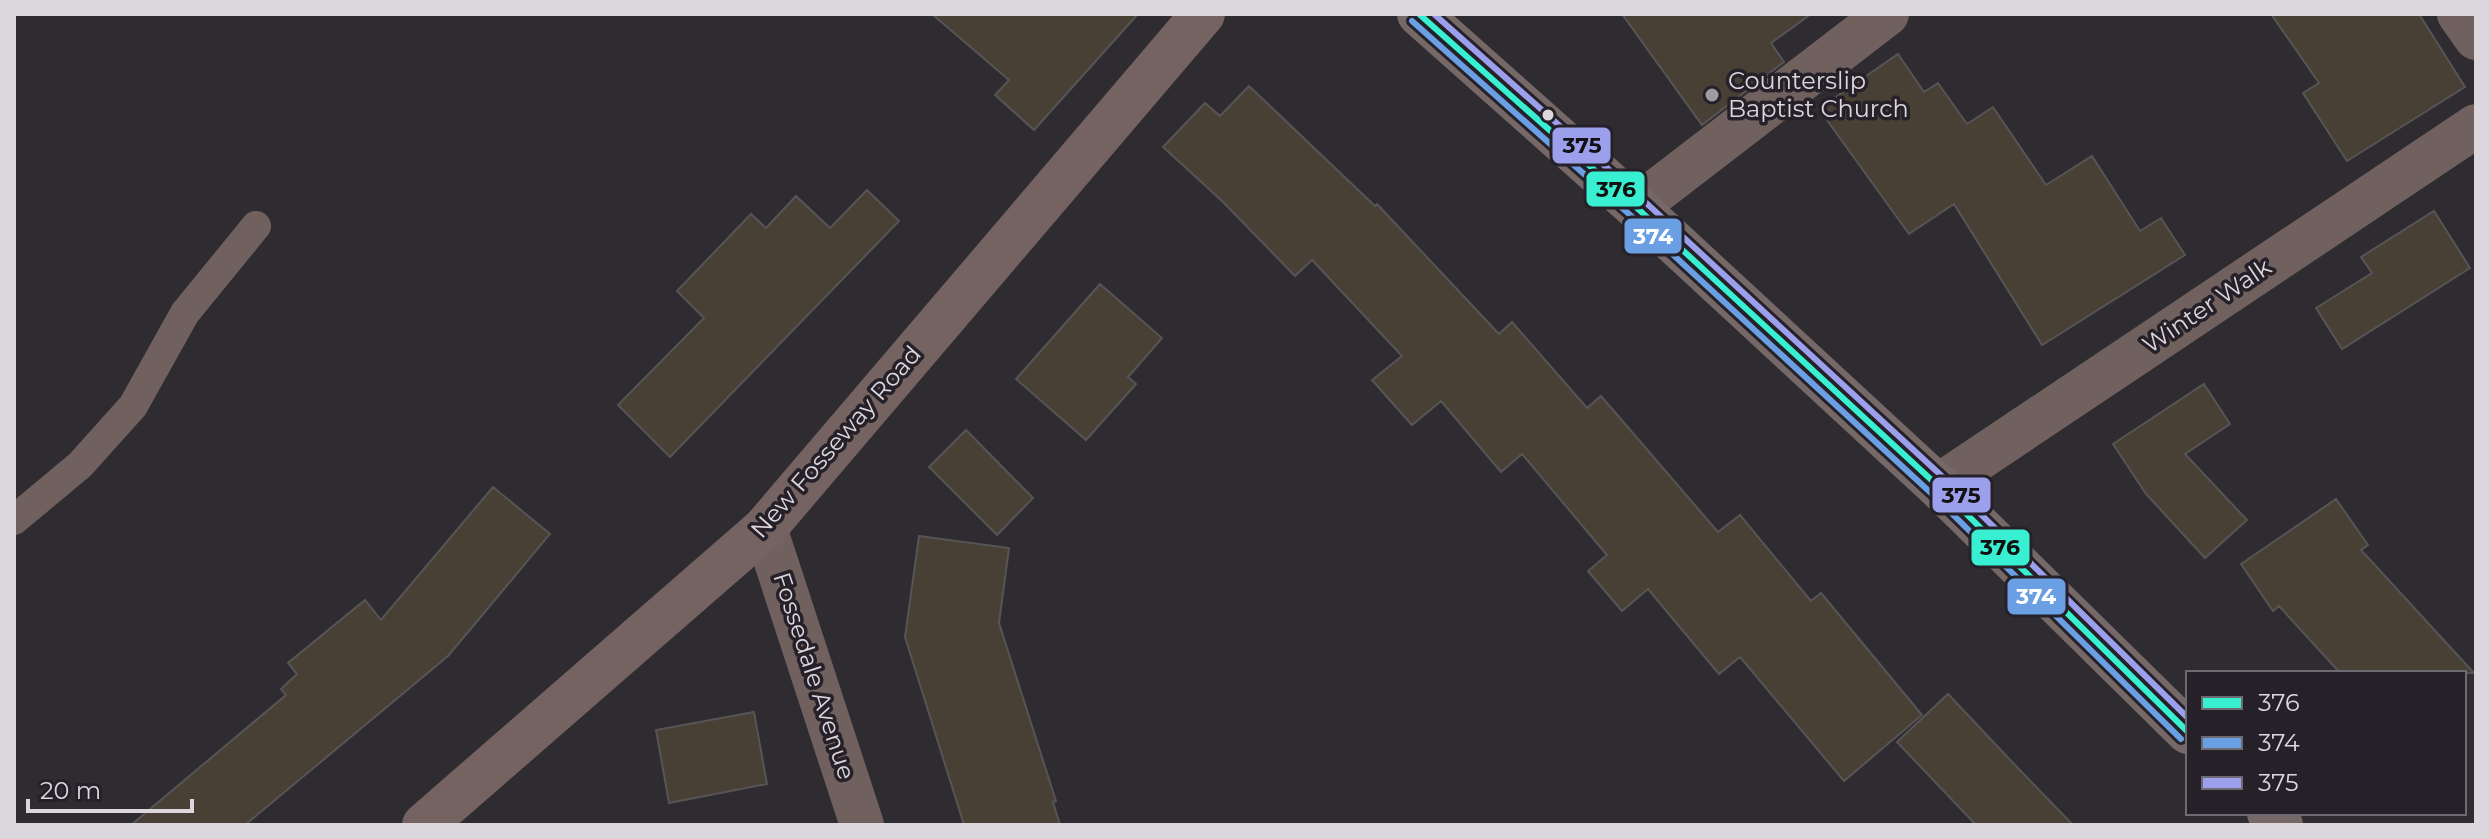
<svg xmlns="http://www.w3.org/2000/svg" width="2490" height="839" viewBox="0 0 2490 839" font-family="Montserrat,sans-serif">
<style>
.building{fill:#494035;stroke:#575455;stroke-width:2}
.lines{fill:none;stroke-linecap:round;stroke-linejoin:round}
.lane{stroke:#70615f;stroke-width:30}
.street{stroke:#70615f;stroke-width:44}
.secondary{stroke:#746361;stroke-width:44}
.highway{stroke:#766867;stroke-width:44}
.bus-1-casing{stroke:#262129;stroke-width:12}
.bus-2-casing{stroke:#262129;stroke-width:12}
.bus-3-casing{stroke:#262129;stroke-width:12}
.bus-1{stroke:#38f0d1;stroke-width:6}
.bus-2{stroke:#6b9fe3;stroke-width:6}
.bus-3{stroke:#9c9fec;stroke-width:6}
.poi-dot{fill:#9f9ba1;stroke:#262129;stroke-width:3}
.bus-dot{fill:#dbd7dd;stroke:#262129;stroke-width:3}
.labels{text-anchor:middle;stroke-width:7;stroke-linejoin:round;paint-order:stroke}
.poi-label{font-size:24px;fill:#dbd7dd;stroke:#262129;text-anchor:start}
.street-label{font-size:24px;fill:#dbd7dd;stroke:#262129}
.line-badge{stroke:#262129;stroke-width:3}
.badge-label{font-size:22px;text-anchor:middle;font-weight:bold;fill:#fff}
.pale-badge-label{font-size:22px;text-anchor:middle;font-weight:bold;fill:#111}
</style>
<rect width="100%" height="100%" fill="#2f2c31"/>
<!-- building -->
<path class="building" d="M932,14h206l-104,116 -39,-35 14,-15z
M1622,14h189l-40,29 13,19 -82,63z
M2271,14h148l46,73 -118,74 -44,-68 16,-10z
M1898,54l26,38 14,-9 29,41 26,-17 53,78 46,-29 48,75 21,-13 24,37 -143,90 -88,-141 -45,30 -90,-125z
M1249,86l126,120 2,-2 122,130 13,-12 75,86 14,-12 117,136 22,-17 71,86 10,-8 101,122 -78,66 -104,-124 -21,17 -71,-85 -26,22 -34,-40 19,-16 -85,-101 -21,18 -60,-71 -29,24 -40,-45 30,-24 -90,-96 -17,16 -73,-75 -59,-54 42,-44 15,13z
M867,190l32,31 -229,236 -52,-52 86,-87 -27,-27 74,-77 15,14 30,-32 34,32z
M2434,211l36,57 -128,81 -26,-41 56,-35 -11,-16z
M1100,284l62,54 -34,39 8,7 -50,56 -70,-61z
M2204,384l26,40 -45,30 62,66 -42,38 -59,-64 -33,-50z
M966,430l67,68 -36,37 -68,-68z
M493,487l57,47 -102,122 -203,169h-114l155,-130 -5,-6 16,-15 -9,-11 77,-63 16,20z
M2336,499l32,46 -7,5 113,123h-134l-61,-67 -6,5 -32,-47z
M919,536l90,12 -10,75 57,178 -3,1 7,23h-96l-59,-188z
M1948,694l67,71 58,60h-97l-79,-83z
M754,712l13,72 -98,19 -13,-73z"/>
<g class="lines">
<!-- lane -->
<path class="lane" d="M14,520l66,-55 53,-59 52,-93 71,-87"/>
<!-- street -->
<path class="street" d="M2459,14l17,24
M1636,207l251,-193
M1938,486l538,-360
M765,528l97,297"/>
<!-- secondary -->
<path class="secondary" d="M424,825l341,-297 438,-514"/>
<!-- highway -->
<path class="highway" d="M1419,14l217,193 302,279 250,246
M2269,813l12,12"/>
<!-- bus-1 casing -->
<g class="bus-1-casing">
<path id="bus-1" d="M1419,14l217,193 302,279 250,246"/>
</g>
<!-- bus-2 casing -->
<g class="bus-2-casing">
<path id="bus-2" d="M1412,21l217,193 302,279 250,246"/>
</g>
<!-- bus-3 casing -->
<g class="bus-3-casing">
<path id="bus-3" d="M1434,14l209,186 302,279 243,239"/>
</g>
<!-- bus-1 -->
<use href="#bus-1" class="bus-1"/>
<!-- bus-2 -->
<use href="#bus-2" class="bus-2"/>
<!-- bus-3 -->
<use href="#bus-3" class="bus-3"/>
</g>
<!-- markers -->
<circle class="poi-dot" cx="1712" cy="95" r="8"/>
<circle class="bus-dot" cx="1548" cy="115" r="7"/>
<g class="labels">
<!-- poi labels -->
<g class="poi-label">
<text x="1728" y="89">Counterslip<tspan x="1728" dy="28">Baptist Church</tspan></text>
</g>
<!-- street labels -->
<g class="street-label">
<text transform="translate(2207 306) rotate(-34)" y="8">Winter Walk</text>
<text transform="translate(836 442) rotate(-49)" y="8">New Fosseway Road</text>
<text transform="translate(814 676) rotate(72)" y="8">Fossedale Avenue</text>
</g>
</g>
<g class="line-badge">
<rect x="1551" y="126" width="61" height="39" rx="8" fill="#9c9fec"/>
<rect x="1585" y="170" width="61" height="38" rx="8" fill="#38f0d1"/>
<rect x="1623" y="217" width="60" height="38" rx="8" fill="#6b9fe3"/>
<rect x="1931" y="476" width="61" height="38" rx="8" fill="#9c9fec"/>
<rect x="1970" y="528" width="61" height="39" rx="8" fill="#38f0d1"/>
<rect x="2006" y="577" width="61" height="39" rx="8" fill="#6b9fe3"/>
</g>
<g class="badge-label">
<text x="1653" y="244">374</text>
<text x="2036" y="604">374</text>
</g>
<g class="pale-badge-label">
<text x="1582" y="153">375</text>
<text x="1616" y="197">376</text>
<text x="1961" y="503">375</text>
<text x="2000" y="555">376</text>
</g>
<!-- border -->
<rect width="2490" height="839" fill="none" stroke="#dbd7dd" stroke-width="32"/>
<!-- legend -->
<rect x="2186" y="671" width="280" height="144" fill="#262129" stroke="#6e6a71" stroke-width="2"/>
<rect x="2202" y="697" width="40" height="12" fill="#38f0d1" stroke="#6e6a71" stroke-width="2"/>
<text x="2258" y="711" font-size="24" fill="#dbd7dd">376</text>
<rect x="2202" y="737" width="40" height="12" fill="#6b9fe3" stroke="#6e6a71" stroke-width="2"/>
<text x="2258" y="751" font-size="24" fill="#dbd7dd">374</text>
<rect x="2202" y="777" width="40" height="12" fill="#9c9fec" stroke="#6e6a71" stroke-width="2"/>
<text x="2258" y="791" font-size="24" fill="#dbd7dd">375</text>
<!-- scale -->
<path d="M28 799v12h164v-12" fill="none" stroke="#dbd7dd" stroke-width="4"/>
<text x="40" y="799" font-size="24" fill="#dbd7dd" stroke="#262129" stroke-width="6" paint-order="stroke">20 m</text>
</svg>
